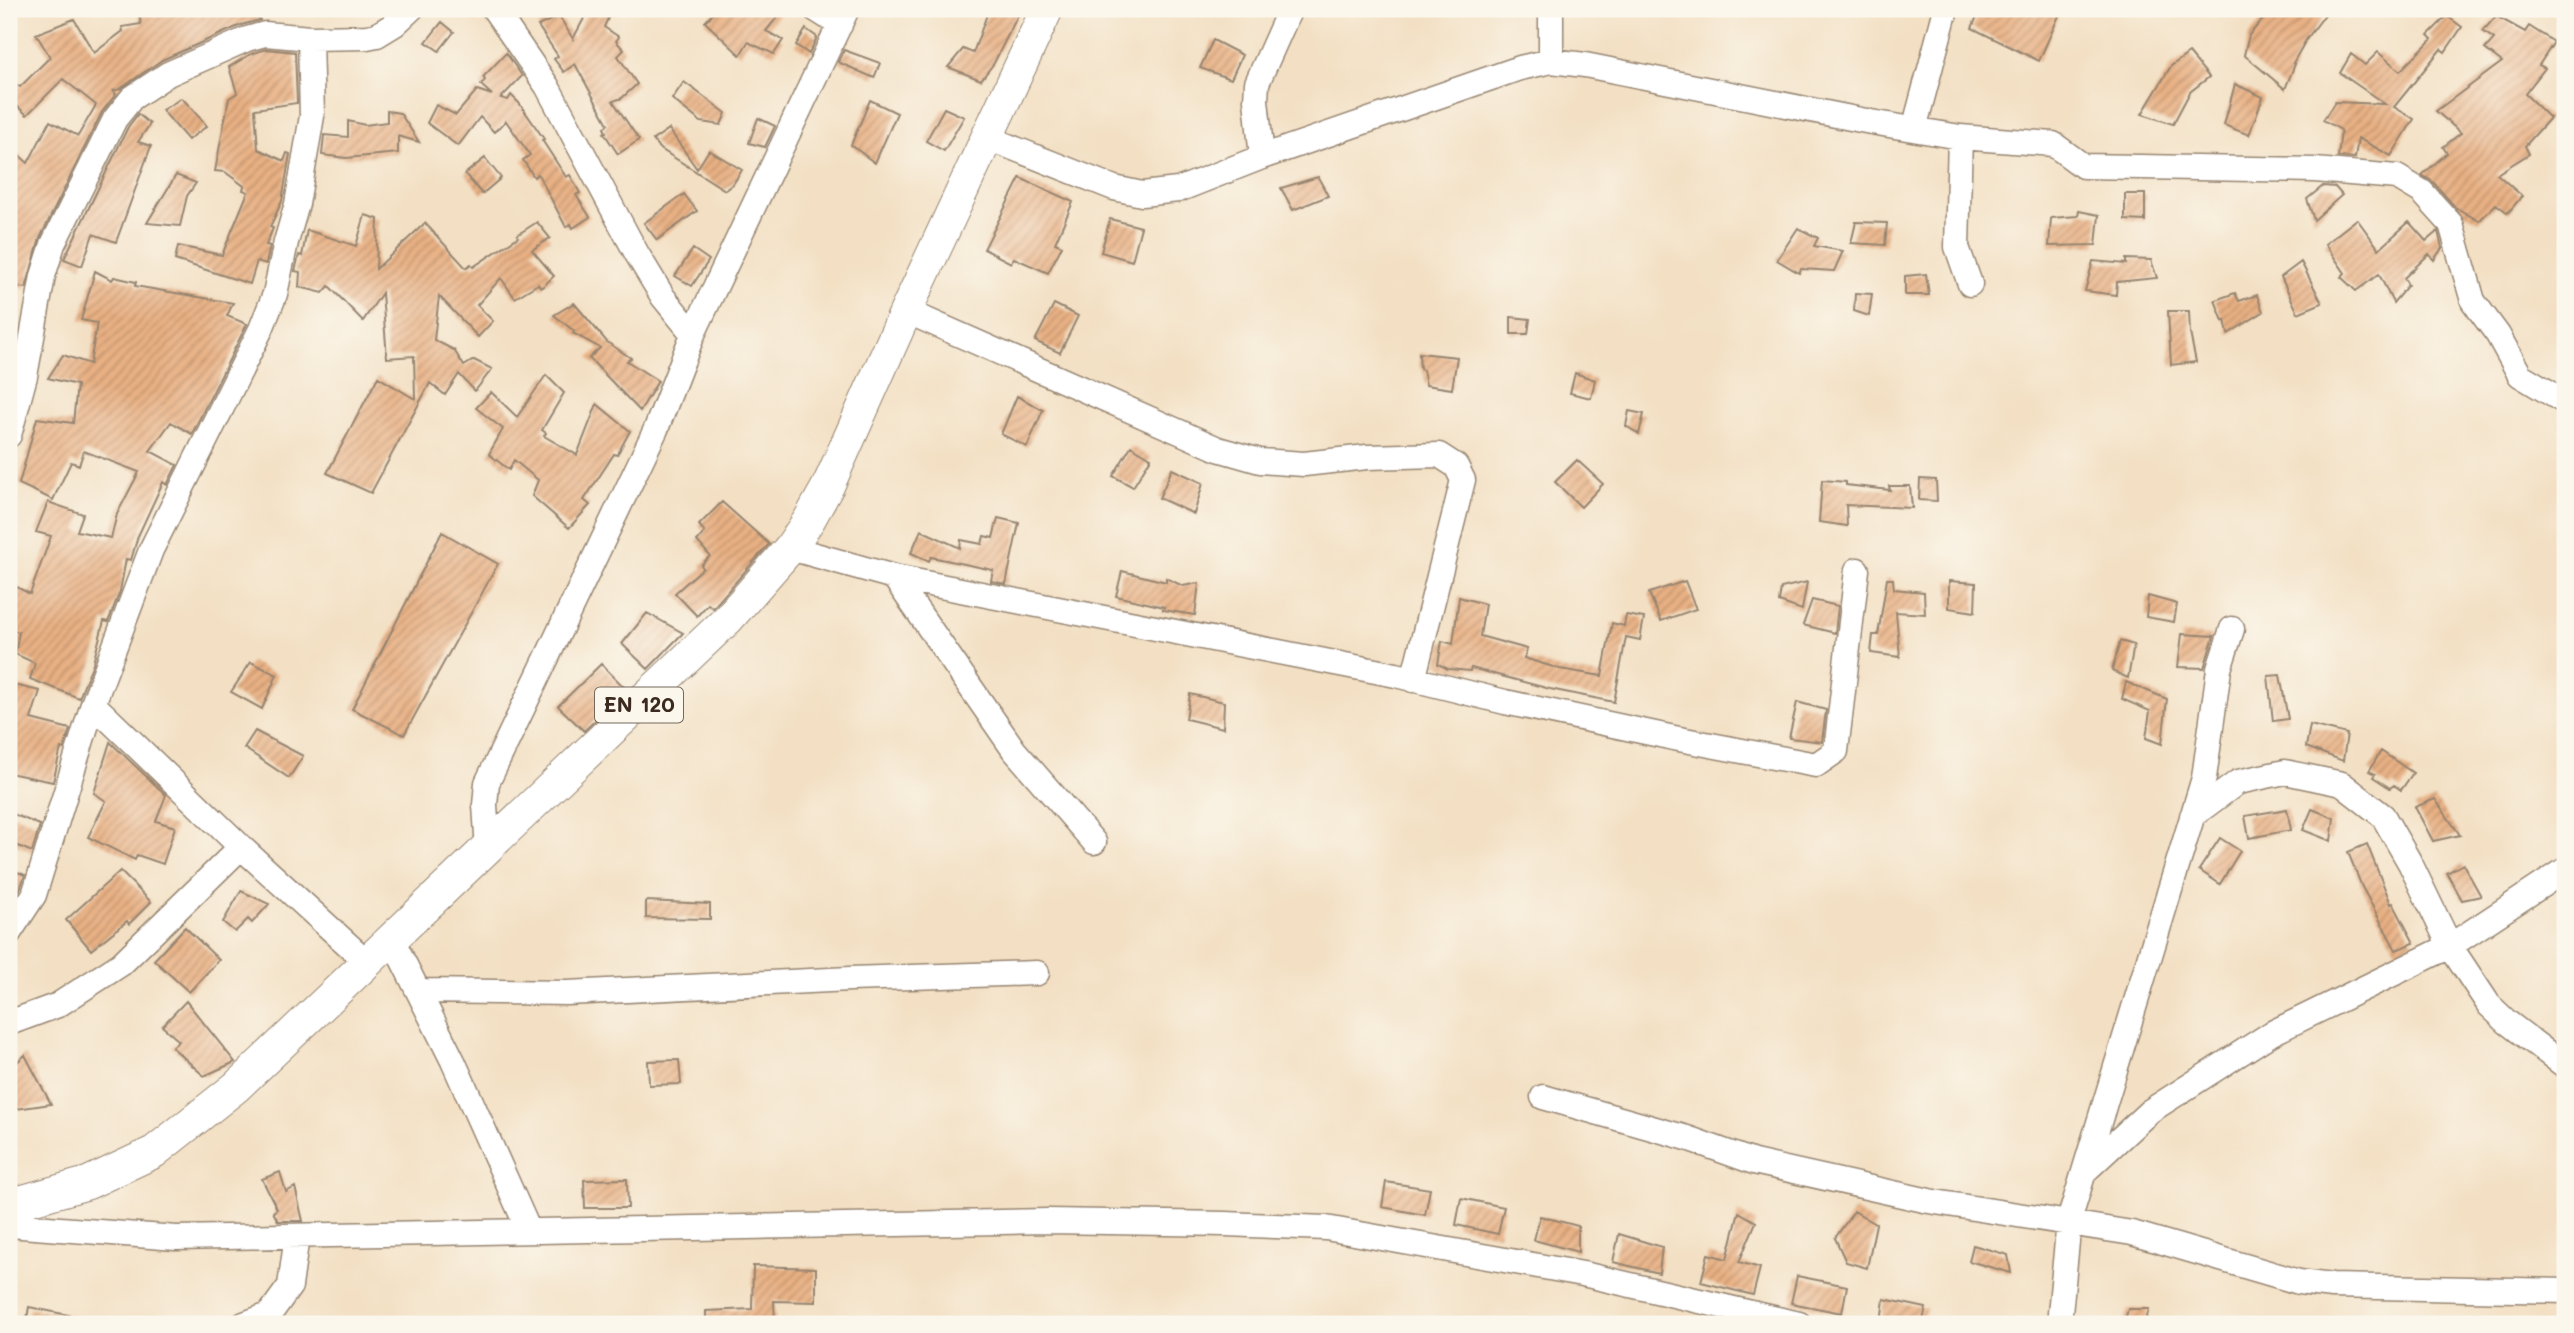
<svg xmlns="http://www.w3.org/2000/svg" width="2574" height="1333" viewBox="0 0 2574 1333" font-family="Mali,sans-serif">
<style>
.building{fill:url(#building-hatch)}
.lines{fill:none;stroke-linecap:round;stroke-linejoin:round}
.minor-casing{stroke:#978571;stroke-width:27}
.major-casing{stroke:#978571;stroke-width:34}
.minor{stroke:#fff;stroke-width:24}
.major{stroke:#fff;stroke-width:32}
.labels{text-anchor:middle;stroke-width:7;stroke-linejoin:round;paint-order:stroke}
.shield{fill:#fbf7ec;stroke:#75685c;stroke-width:2}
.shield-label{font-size:21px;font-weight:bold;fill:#3b2a1e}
</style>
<defs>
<pattern id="building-hatch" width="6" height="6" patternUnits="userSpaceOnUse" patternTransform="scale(1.75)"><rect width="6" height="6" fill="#e9b184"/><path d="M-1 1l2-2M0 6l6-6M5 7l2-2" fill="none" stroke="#be906b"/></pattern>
</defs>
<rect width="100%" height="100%" fill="#fbf7ec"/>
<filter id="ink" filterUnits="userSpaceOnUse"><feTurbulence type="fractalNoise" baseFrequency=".0143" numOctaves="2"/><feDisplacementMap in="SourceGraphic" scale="14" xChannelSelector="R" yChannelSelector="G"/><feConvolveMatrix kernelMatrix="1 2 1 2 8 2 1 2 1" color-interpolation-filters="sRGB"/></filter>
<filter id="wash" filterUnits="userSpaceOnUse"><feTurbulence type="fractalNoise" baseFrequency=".00686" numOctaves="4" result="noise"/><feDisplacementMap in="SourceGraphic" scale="28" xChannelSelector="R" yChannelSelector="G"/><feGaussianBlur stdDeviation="1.57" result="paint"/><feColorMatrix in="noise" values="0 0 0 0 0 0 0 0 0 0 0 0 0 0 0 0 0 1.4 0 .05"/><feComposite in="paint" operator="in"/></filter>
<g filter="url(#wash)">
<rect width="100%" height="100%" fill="#f3e0c4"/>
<g id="blocks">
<!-- building -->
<path class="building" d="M138,9h118l4,11 -19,5 -79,35 -42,29 -7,2 3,3 -14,18 -62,126 -14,50 -17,-2v-121l10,-10 9,8 22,-42 28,15 18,-31 -33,-26 -36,36 -18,-16v-19l11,7 30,-30 -14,-23 38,-15 20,34 29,-22 -1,-4 19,-3z
M589,9h23l-8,18 15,10 -3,4 8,9 -6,6 19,28 -15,14 -9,3 26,39 -21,14 -14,-21 2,-1 -2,-4 4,-4 -33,-60 -11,8 -10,-13 4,-3 -20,-30 21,-10 14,23z
M717,9h67l-18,22 17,9 -9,14 -26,-12 -8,13 -35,-33z
M989,9h32l-27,54 -13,17 -33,-13 15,-18 10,4z
M1980,9h82l-23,52 -67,-33z
M2272,9h57l-23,31 -13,23 2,1 -10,25 -41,-34 5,-20z
M2447,16l15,11 -17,25 -4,-3 -47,58 20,12 -23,37 -33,-18 -3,20 -17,-1 3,-27 -18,-10 12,-18 50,2 -45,-31 11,-19 14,11 13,-13 22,19 32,-32 -4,-4z
M2496,16l29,16 4,-6 25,16 -15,23 6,3 -20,26 25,24 -25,28 4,8 -32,20 25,22 -14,17 -12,-9 -17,17 -24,-14 -22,-25 -11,-7 25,-22 -4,-6 18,-14 -25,-22 66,-49 -17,-13 9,-10 -11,-8z
M442,22l12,10 -15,19 -13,-9z
M806,29l11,8 -8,17 -13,-9z
M1213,40l29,15 -11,24 -31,-11z
M266,49l29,3 2,51 -42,6 3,40 26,12 3,-8 3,1 -8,47 -12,26 3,1 -7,17 4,1 -4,18 -9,-3 -7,23 -75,-24 3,-14 44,9 26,-63 -5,-2 1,-4 -19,-14 -10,-1 14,-73 8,-5 -8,-26 22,-13z
M844,50l36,13 -6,15 -36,-16z
M506,53l16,23 -21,22 7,2 3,-5 8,8 25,36 -2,1 24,37 4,-2 10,18 -4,2 14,22 -17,11 -2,-4 -5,3 -28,-53 -4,3 -11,-17 7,-5 -24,-34 -12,11 -14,-15 -22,29 -31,-23 9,-18 20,10 21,-25 15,5 -11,-10 4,-5 -2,-3z
M2189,53l20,24 -19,15 -17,32 -31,-10 29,-48z
M684,82l42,31 -5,12 -20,-3 -29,-23z
M2235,84l28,13 -14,38 -25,-10z
M182,98l25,28 -19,14 -26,-30z
M870,100l27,13 -22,50 -24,-18z
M944,108l20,9 -20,34 -18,-10z
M387,111l13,2 19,29 -21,-6v17l-52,5 -24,-3 2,-20 24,2v-16l17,4 22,-3z
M138,114l12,10 -12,18 13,4 -35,96 -23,-8 -11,32 -18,-7 64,-132z
M758,118l17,8 -10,21 -16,-4z
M669,129l28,40 12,-19 33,20 -9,14 -8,6 -66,-42 -6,-8z
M485,158l16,20 -19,16 -17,-20z
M176,175l20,8 -9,13 -7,30 -33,-3z
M1318,177l10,19 -35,14 -12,-22z
M1020,178l53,24 -18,41 7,3 -14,27 -34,-15 -3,5 -27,-14z
M2323,186l12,1 7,8 -28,25 -7,-21z
M684,194l13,17 -40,29 -13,-17z
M2125,194h20v27l-20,-1z
M2079,211l20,4 -3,30 -47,1 2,-28 27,-2z
M365,215l13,4 -2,50 49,-46 41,45 5,-4 2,3 45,-30 -1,-2 20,-13 13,16 -18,12 22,26 -13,12 -3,-4 -23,14 -14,-20 -24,27 16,16 -15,16 -39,-41 -5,44 20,10 10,16 10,-6 18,9 -17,22 -16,-17 -14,21 -15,-12 -59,110 -44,-20 51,-96 37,22 -1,-43 -27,2 -5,-65 -19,28 -34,-35 -6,7 -24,-6 1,-15 -5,-1 4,-16 3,1 5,-26 49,16z
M1110,219l31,8 -9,34 -31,-9z
M2357,219l22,30 30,-27 17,19 12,-10 4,17 -8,12 -5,-6 -25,24 4,7 -15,18 -14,-29 -23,17 -15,-14 4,-4 -20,-29z
M1856,222l31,1 -2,22 -34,-2z
M1798,228l20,10 -4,8 29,5 -9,20 -33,-2 -2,4 -22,-13z
M693,249l16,11 -17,26 -17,-10z
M2126,259l25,1 6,18 -40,4 -1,13 -31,-4 8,-30 33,3z
M2301,262l21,41 -24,10 -17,-36z
M95,271l17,9 2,-3 22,5 -1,4 98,17 -6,13 20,8 -55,110 -21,-12 -21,29 27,14 -10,20 -4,-3 -25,54 -7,24 -5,-1 -6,32 -12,31 -4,-1 -11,42 -14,35 -49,-19 5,-16 -20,-9 4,-22 -10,-3v-23l4,-21 17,9 21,-58 -15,-4 12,-30 35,12 -6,17 34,7 6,-24 22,-42 -55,-21 -5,14 -8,-3 -18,38 -34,-16 18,-66 36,5 4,-38 -29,-7 15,-23 27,9 7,-41 -16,-3z
M1926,274l3,21h-24v-19z
M1855,293l17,1 -3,22 -15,-5z
M2235,293l4,8 18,-6 6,17 -35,22 -3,-14 -2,1 -8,-21z
M574,303l33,39 24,16 -4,3 31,20 -18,30 -51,-53 11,-10 -27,-15 1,-2 -20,-16z
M1054,304l24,12 -18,37 -25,-12z
M2168,311h21l1,22 6,29 -25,3z
M1511,317l19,2 -2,15h-17z
M1419,353l38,4 -5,32 -26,-4 -3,-15 -3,-1z
M1575,373l20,7 -4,18 -21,-5z
M546,375l18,18 -22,37 4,3 -2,3 33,19 20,-51 33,27 -13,24 -3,-1 -30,46 6,5 -21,23 -37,-32 6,-16 -24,-20 -5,10 -20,-16 14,-25 -27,-21 15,-16 26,25z
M1017,396l26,14 -16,37 -26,-13z
M1629,411l15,3 -5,20 -13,-8z
M1131,446l20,12 -18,29 -20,-11z
M1577,460l26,24 -22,23 -26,-25z
M1172,469l31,14 -9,31 -35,-16z
M1920,479l16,1 1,21 -18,-1z
M1822,480l24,2v3l44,5 -1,-4h21l2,22 -66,-3 1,21 -28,-4z
M722,502l47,42 -56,64 -5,-4 -11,12 -22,-23 28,-25 -2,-3 9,-9 -13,-15 8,-9 -6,-7z
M998,518l21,5 -13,61 -15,-3 2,-11 -62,-13 -2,4 -18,-8 10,-23 39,18 1,-8 21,4 2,-8 9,2z
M442,532l56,32 -94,171 -52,-26z
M1122,571l44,11v-4l17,8 16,-3 -4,32 -32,-5 1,-3 -48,-11z
M1887,579h6l1,10 30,3 1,22 -29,-2 4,45 -29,-4 2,-18h5z
M1685,581l11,28 -35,12 -12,-28z
M1949,581l27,2 -1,29 -26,-4z
M1807,582l-5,28 -23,-8 2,-14z
M2148,596l29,8 -3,18 -28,-5z
M1459,597l26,7 -5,32 47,13 -3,9 36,11 42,7 10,-53 12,3 2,-11 18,3 -4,22 -14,-3 -12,65 -64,-13 -79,-21 -1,3 -22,-2 -10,-5 4,-23 11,3z
M1812,600l26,6 -3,27 -32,-8z
M647,613l36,20 -35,36 -26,-25z
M2182,634l32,2 -10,32 -26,-1z
M2120,641l14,4 -6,33 -16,-7z
M251,662l26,13 -15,34 -31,-17z
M601,664l26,26 -43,41 -26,-25z
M2280,675l8,44 -15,2 -5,-45z
M2126,682l41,17 -5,45 -16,-6 4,-27 -28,-12z
M9,684l31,7 -9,28 39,10 -6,20 -3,-1 -8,34 -44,-9z
M1190,694l34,8 -1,26 -37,-9z
M1797,702l29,8 -4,32 -33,-4z
M2310,725l37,9 -4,27 -37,-14z
M255,731l48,25 -14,22 -45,-30z
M110,742l56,53 -10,26 19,6 -12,37 -26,-9 -2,5 -47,-23 18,-36 -12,-8z
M2381,751l32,22 -12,17 -7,-5 -4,3 -17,-11 2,-3 -6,-3z
M2435,799l25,36 -27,6 -18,-34z
M2287,809l4,21 -42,8 -4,-22z
M2312,809l22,9 -3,23 -28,-11z
M13,814l27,11 -8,27 -23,-10v-18z
M2220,838l20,13 -20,33 -21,-14z
M2367,844l24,60 2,-1 21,40 -18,7 -34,-63 -14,-35z
M2463,864l18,32 -19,4 -15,-27z
M15,871l10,4 -5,14 -7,11 -4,-2v-13z
M120,871l31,31 -22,22 -2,-3 -36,29 -25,-30z
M241,891l28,13 -17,19 -4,-4 -13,13 -12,-10z
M646,901l64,3v15l-64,-1z
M185,927l34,33 -30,32 -35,-32z
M186,1001l49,61 -31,14 -32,-29 7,-6 -17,-15z
M25,1055l26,49 -42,6v-41z
M679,1060l2,24 -32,1 -1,-24z
M280,1172l6,20 9,-5 8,34h-25l-5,-9 4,-3 -15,-30z
M627,1179l1,29h-43l-1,-28z
M1386,1182l44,7 -5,26 -43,-8z
M1461,1198l43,9 -6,27 -42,-9z
M1854,1211l22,13 -9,44 -21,-6 -11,-24z
M1739,1212l17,10 -17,40 21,6 -7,27 -52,-13 7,-28 19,5z
M1540,1216l38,10v26l-44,-12z
M1619,1234l43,13 -3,26 -46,-11z
M1973,1245l35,10 3,18 -42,-12z
M753,1266l63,2v34l-42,-1 1,23h-69v-13l46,-2z
M1797,1276l50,10 -5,27 -51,-10z
M1884,1299l42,9 -4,16 -41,-2z
M29,1307l49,10 -1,7h-51z
M2128,1309h21l-4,15h-21z"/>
</g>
</g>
<g filter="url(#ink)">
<use href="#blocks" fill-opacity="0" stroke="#978571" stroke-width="2"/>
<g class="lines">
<!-- minor casing -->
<g class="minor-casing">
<path id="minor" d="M494,9l53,77 90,168 26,43 30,37
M815,9l25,16
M1551,61v-52
M1914,129l32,-120
M1960,137l-3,110 13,37
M988,138l126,50 28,6 36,-4 84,-33 258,-89 31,-7 34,4 286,57 89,15 93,7 30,22 232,4 82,7 25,15 29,32 22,77 25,34 22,40 45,27
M1262,157l-6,-57 1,-17 33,-74
M906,311l312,138 42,12 44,3 63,-7 72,-2 17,11 7,14 -50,200
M9,435l16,-59 18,-100 10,-32 62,-125 17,-21 36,-24 79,-35 18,-5 45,4 57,-1 10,-2 18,-11 16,-15
M790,548l104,29 502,98 109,27 169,36 142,27 20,-14 21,-181
M894,577l120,173 80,92
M93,704l148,143 127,116
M2192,816l46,-34 47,-10 57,12 41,32 27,47 40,83 39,59 18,17 58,44
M488,850l-3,-45 2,-22 169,-354 37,-95 154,-325
M9,933l25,-38 59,-191 58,-154 110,-221 14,-35 11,-52 11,-38 15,-88 -2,-78
M392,939l61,122 76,170
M419,991l148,2 283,-14 187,-6
M9,1023l49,-18 63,-41 120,-117
M1543,1097l144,41 67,24 175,39 203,32 167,49 33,4 233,5
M2084,1172l66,-61 122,-78 178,-87 115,-76
M9,1225l167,13 872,-17 178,3 100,4 257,46 216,50
M244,1324l25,-9 21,-29 7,-50
M2059,1324l10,-103 135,-443 15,-109 13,-40"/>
</g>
<!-- major casing -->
<g class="major-casing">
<path id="major" d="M9,1205l79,-22 66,-31 82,-65 492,-468 62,-71 19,-28 19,-34 78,-175 141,-302"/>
</g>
<!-- minor -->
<use href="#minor" class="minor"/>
<!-- major -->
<use href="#major" class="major"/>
</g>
</g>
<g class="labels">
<!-- shield labels -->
<rect class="shield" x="595" y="687.5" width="88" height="35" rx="5"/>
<g class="shield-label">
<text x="639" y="712">EN 120</text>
</g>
</g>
<!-- margin -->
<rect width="2574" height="1333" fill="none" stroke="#fbf7ec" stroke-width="35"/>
</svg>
